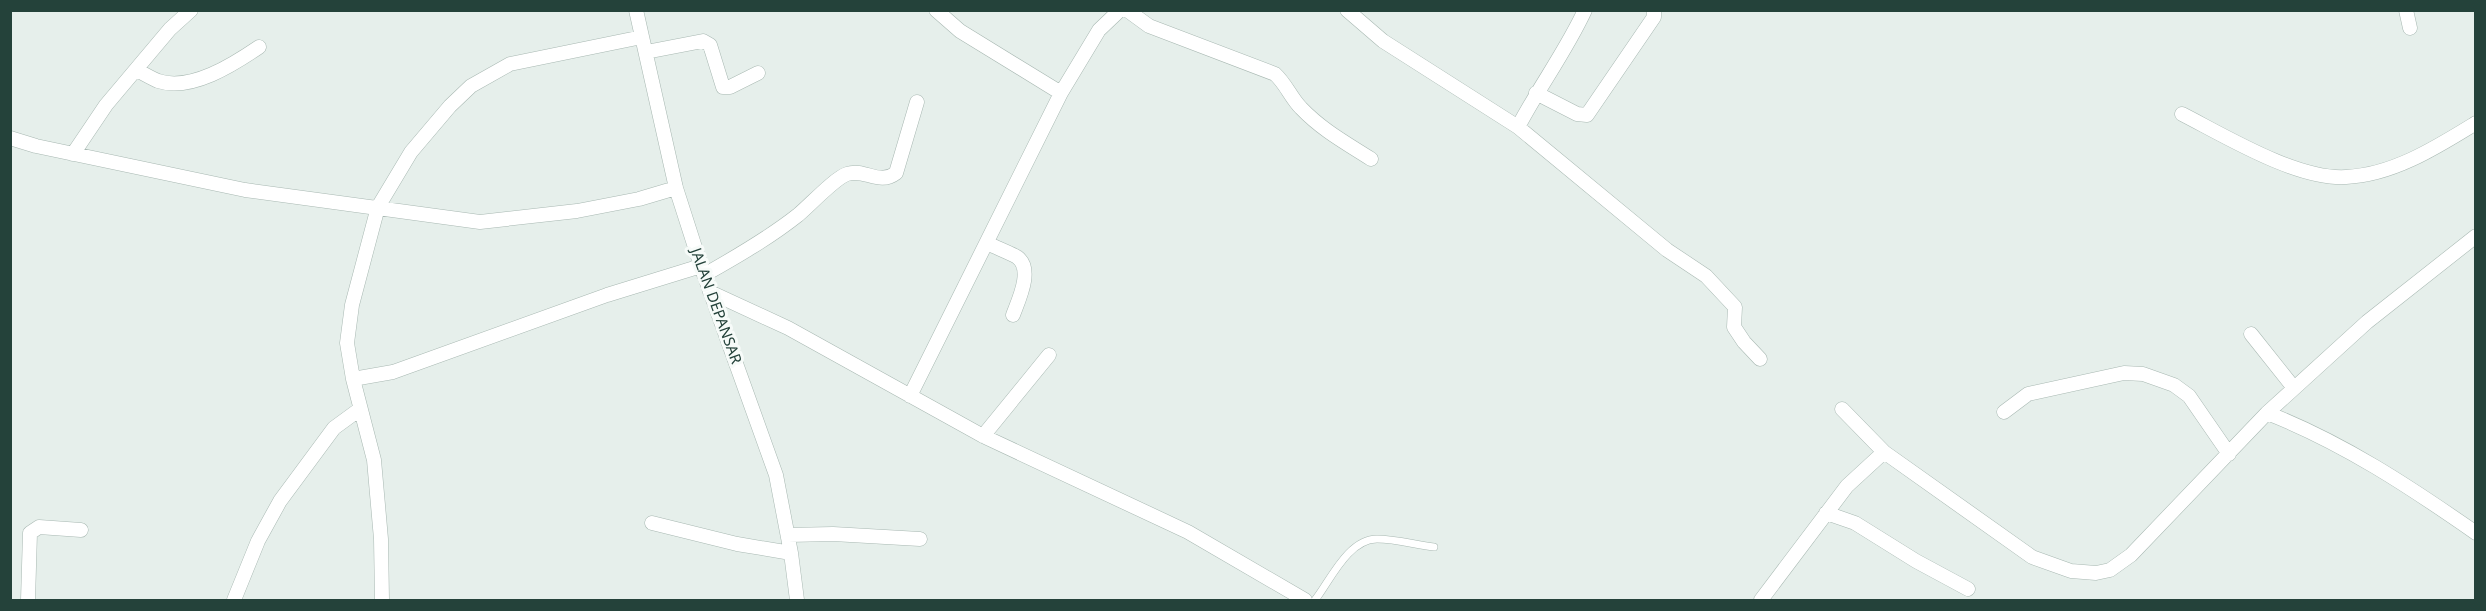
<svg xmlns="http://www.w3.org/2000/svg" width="2486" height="611" viewBox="0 0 2486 611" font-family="'Noto Sans',sans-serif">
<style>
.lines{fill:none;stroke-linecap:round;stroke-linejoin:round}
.lane-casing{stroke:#a8b8b2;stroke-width:8}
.street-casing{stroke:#a8b8b2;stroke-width:15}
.lane{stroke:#fff;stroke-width:7}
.street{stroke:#fff;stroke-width:14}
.labels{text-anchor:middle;stroke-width:6;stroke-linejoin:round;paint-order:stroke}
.street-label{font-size:15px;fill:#24423a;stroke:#f7fbf9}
</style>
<rect width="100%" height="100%" fill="#e6efeb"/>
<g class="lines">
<!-- lane casing -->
<g class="lane-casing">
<path id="lane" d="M1315,600c15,-19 33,-61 62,-61 19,0 39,6 57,8"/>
</g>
<!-- street casing -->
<g class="street-casing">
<path id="street" d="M636,10l40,178 25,78 75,209 15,78 6,47
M936,10l24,21 101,62
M1127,10l22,16 126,48c11,10 16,24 26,34 21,22 45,35 70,51
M1347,10l36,31 135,86 149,123 39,26 29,31 -1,20 10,15 16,17
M2406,10l4,18
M646,52l57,-11 7,4 13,42h7l28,-14
M137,70c7,4 14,8 21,11 33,11 76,-17 101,-34
M1536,93l41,21 10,1 67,-98v-7
M2182,114c43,22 115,66 164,63 47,-2 91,-30 130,-54
M1518,127c21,-40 48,-76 67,-117
M10,138l26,8 209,44 235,32 97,-11 62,-12 37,-11
M73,154l33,-49 64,-76 21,-19
M987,243c10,5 21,9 30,14 17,12 1,44 -4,58
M704,275c32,-18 65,-37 94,-60 12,-10 37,-37 49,-41 18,-6 32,12 49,-1l21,-71
M710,292l78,36 195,108 205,96 117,68
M2251,334l43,54
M353,379l40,-7 214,-77 94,-29
M910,396l151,-303 38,-63 21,-20
M1842,409l42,43 148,105 39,14 25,2 14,-3 21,-15 136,-142 100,-91 109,-86
M2004,412l24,-18 96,-21 19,1 31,11 15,11 40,58
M2267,413c75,29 143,74 209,120
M983,436l66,-81
M1826,513l29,10 61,38 52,28
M652,523l85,21 54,9
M788,535l45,-1 87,5
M28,600l2,-67 9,-6 42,3
M234,600l24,-59 22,-40 54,-73 26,-19
M382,600l-1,-61 -7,-79 -21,-81 -6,-36 5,-38 26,-98 33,-55 39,-46 21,-20 39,-22 132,-27
M1761,600l86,-114 37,-34"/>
</g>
<!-- lane -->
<use href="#lane" class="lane"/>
<!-- street -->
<use href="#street" class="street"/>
</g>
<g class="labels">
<!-- street labels -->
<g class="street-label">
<text transform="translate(716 306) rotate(70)" y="5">JALAN DEPANSAR</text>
</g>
</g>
<!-- border -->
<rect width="2486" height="611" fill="none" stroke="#24423a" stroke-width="24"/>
</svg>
